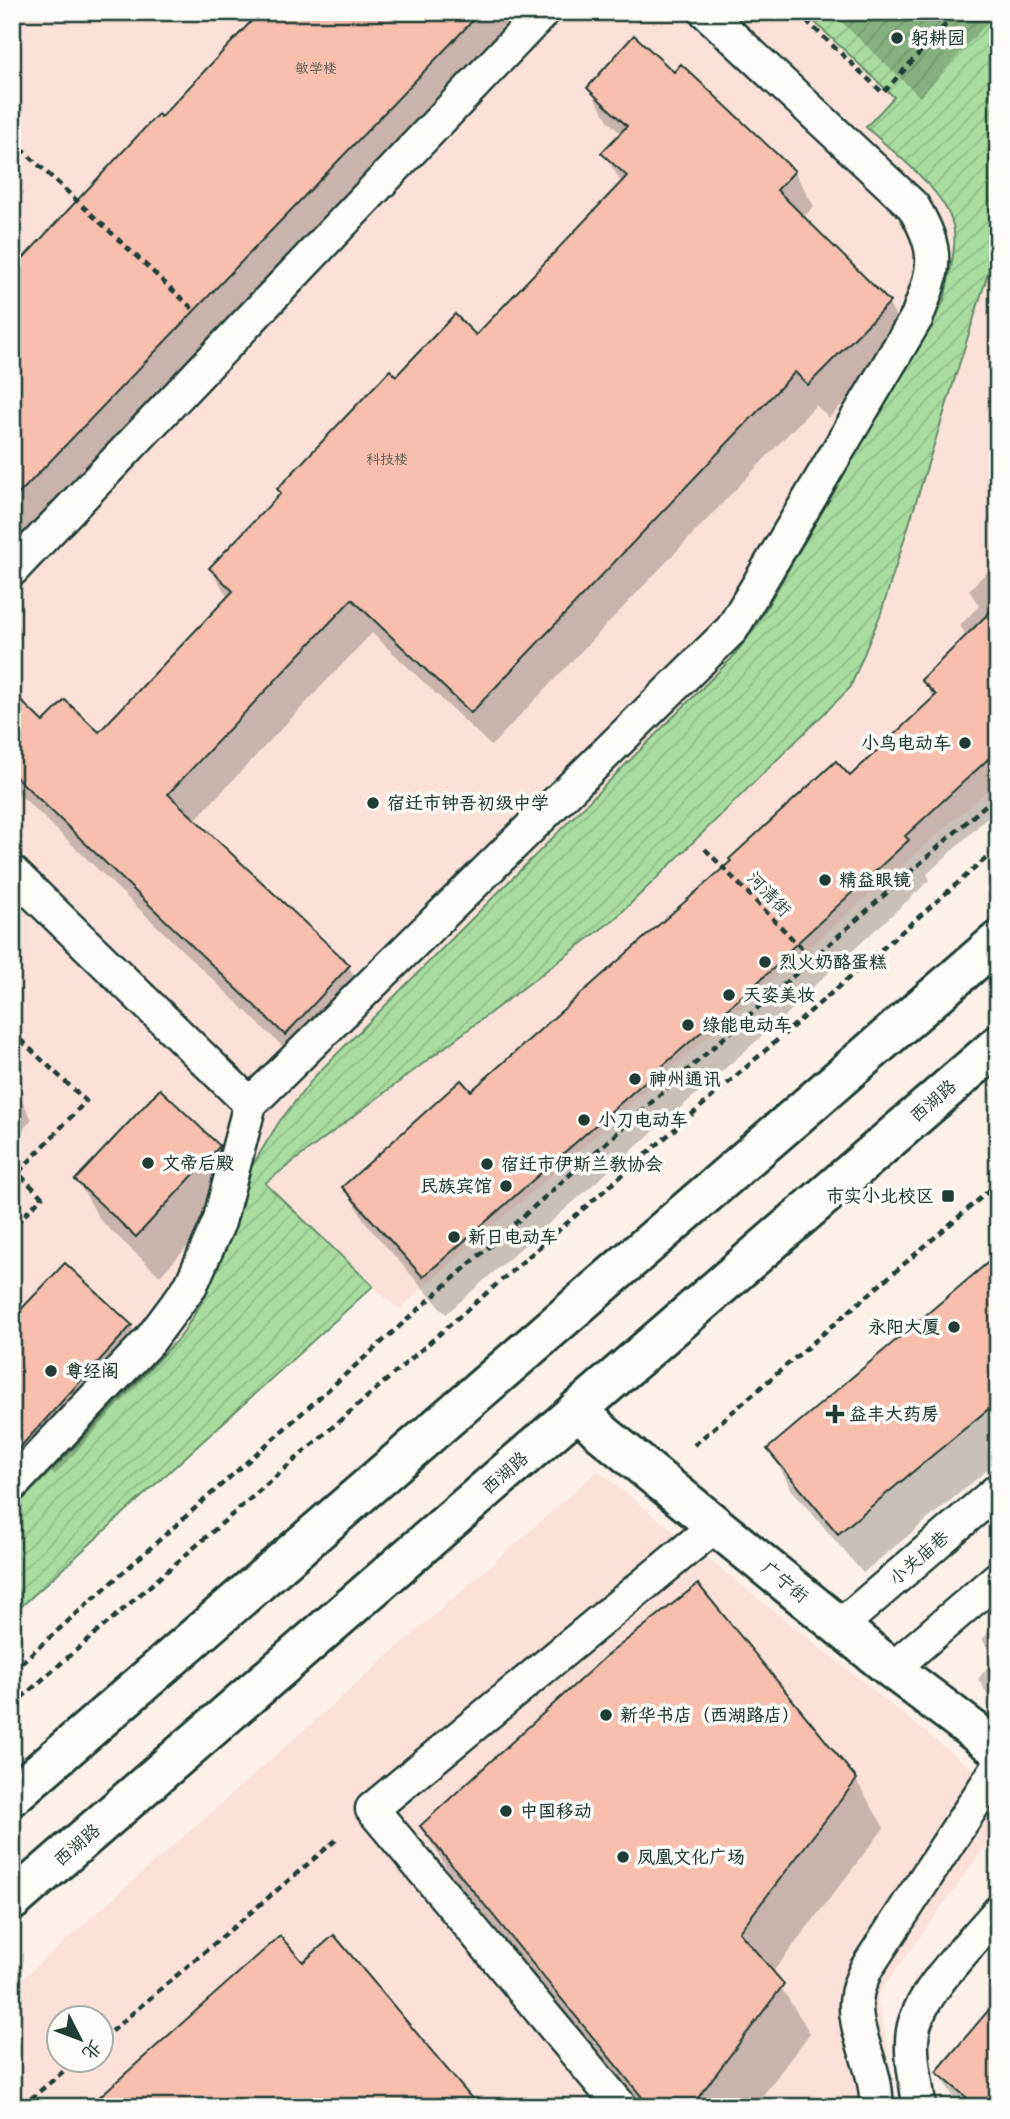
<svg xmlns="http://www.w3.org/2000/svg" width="1010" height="2119" viewBox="0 0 1010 2119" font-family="Kalam,'LXGW WenKai TC',sans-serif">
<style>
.built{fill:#fbe1d8;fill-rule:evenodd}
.garden{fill:url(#garden-furrows);stroke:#648d6a;stroke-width:2}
.shadow{fill:#0003}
.building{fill:#f8bfaf;stroke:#1f3d34;stroke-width:2}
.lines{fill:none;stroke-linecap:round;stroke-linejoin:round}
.lane-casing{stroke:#1f3d34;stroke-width:37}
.street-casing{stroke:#1f3d34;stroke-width:44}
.secondary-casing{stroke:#1f3d34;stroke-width:44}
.path{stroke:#1f3d34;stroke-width:4.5;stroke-dasharray:7 5;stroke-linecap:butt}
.lane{stroke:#fdfcf7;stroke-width:32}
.street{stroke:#fdfcf7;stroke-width:38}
.secondary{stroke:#fdfcf7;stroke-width:38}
.poi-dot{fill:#1f3d34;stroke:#fdfcf7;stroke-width:2.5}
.labels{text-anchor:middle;stroke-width:7;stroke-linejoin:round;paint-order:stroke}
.number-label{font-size:14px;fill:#555e53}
.poi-label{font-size:18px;font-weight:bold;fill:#1f3d34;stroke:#fdfcf7;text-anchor:start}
.street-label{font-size:18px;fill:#1f3d34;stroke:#fdfcf7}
</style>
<defs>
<pattern id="garden-furrows" width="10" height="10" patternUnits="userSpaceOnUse" patternTransform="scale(1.75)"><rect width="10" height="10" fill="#a9dda0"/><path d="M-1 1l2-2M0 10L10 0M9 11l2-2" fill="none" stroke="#91bf8a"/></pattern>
</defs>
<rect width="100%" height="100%" fill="#fcf0e9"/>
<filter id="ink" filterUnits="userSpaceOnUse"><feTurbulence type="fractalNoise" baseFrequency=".0143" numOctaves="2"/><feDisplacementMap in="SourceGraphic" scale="14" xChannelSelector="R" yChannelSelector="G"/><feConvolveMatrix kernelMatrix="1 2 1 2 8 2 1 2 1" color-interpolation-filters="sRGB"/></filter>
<g filter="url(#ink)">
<!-- built -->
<path class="built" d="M12,12h986v769l-599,528 -26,-22 -361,328z
M598,1471l400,319v39l-121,167 21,111h-886v-119zM60,2018h42v42h-42z"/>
<!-- garden -->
<path class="garden" d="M804,12h194v244l-10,17 -107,340 -31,75 -233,229 -352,266 108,103 -361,329v-104l169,-175 22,-36 46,-129 30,-49 37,-47 415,-416 22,-28 191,-330c4,-23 14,-54 9,-76 -10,-37 -60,-73 -87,-98l28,-30z"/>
<!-- shadow -->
<path class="shadow" d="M262,12h271l-521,544v-284z
M831,12h166l-77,85z
M674,74l120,98 20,34 -11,12 85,85 20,34 -79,81 -13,-13 -325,341 -119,-113 -178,188 155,146 20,34 -64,67 -293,-281v-93l32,30 55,11 129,-137 -17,-29 185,-190 80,-41 146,-154 -18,-31 17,-19 -12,-12 -20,-34z
M998,561v247l-71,66 3,6 -128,117 1,3 -357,314 -79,-89 -23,-38 127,-93 379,-315 84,-80 -11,-19 44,-43 -7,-12 19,-19 -10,-16z
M12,1084l20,35 -20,23z
M219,1147l23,41 -82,88 -59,-55 -24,-41z
M12,1218l7,11 -7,8z
M998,1255v206l-135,112 -71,-83 -23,-41z
M131,1326l23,40 -99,109 -43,-40z
M698,1586l158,194 28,48 -112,145 38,60 -56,74h-114l-190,-233 -28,-47z
M998,1624v88l-20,-33 16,-20 -12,-20z
M939,2072l59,35h-39z"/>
<!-- building -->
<path class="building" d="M260,12h221l-469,489v-231l146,-156 3,3z
M634,35l40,37 7,-8 114,107 -18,19 113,112 -82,83 -13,-13 -324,341 -119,-114 -184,195 182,171 -65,70 -273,-262v-81l31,30 22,-22 34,32 134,-141 -24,-23 72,-75 -4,-4 113,-119 6,6 59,-62 21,21 151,-159 -26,-23 26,-27 -40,-38z
M998,604v146l-93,86 4,4 -128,118 2,2 -360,317 -81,-90 119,-107 10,11 260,-230 -2,-2 107,-98 14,15 86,-81 -15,-15z
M160,1089l60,57 -84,91 -61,-57z
M998,1254v147l-160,133 -71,-85z
M65,1263l67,62 -120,131v-137z
M698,1584l159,195 -118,153 45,52 -93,123h-41l-230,-281 185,-169z
M334,1935l145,172h-391l192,-171 23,26z
M998,1999v108h-20l-42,-35z"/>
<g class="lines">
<!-- lane casing -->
<g class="lane-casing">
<path id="lane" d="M12,570l531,-558
M12,872l238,232 482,-475 185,-312c18,-49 24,-64 -4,-111l-207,-194
M12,1485l138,-145 41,-55 28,-63 31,-118
M840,1626l158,-136
M892,1669l106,-91
M621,2107l-249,-298 343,-283
M876,2107c3,-37 -26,-78 -19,-112 1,-9 6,-18 9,-26l132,-202
M919,2107c-2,-26 -10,-50 -6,-76 6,-38 60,-89 85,-119"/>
</g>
<!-- street casing -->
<g class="street-casing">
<path id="street" d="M578,1409l25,25 289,235 106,80"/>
</g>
<!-- secondary casing -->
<g class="secondary-casing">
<path id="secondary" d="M12,1796l986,-855
M12,1901l986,-856"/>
</g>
<!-- path -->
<path class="path" d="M797,12l86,81 74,-81
M12,140l184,172
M705,849l107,110
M12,1032l74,69 -68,72 24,24 -30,31
M694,1445l304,-262
M12,1671l986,-877
M12,1706l986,-858
M102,2039l234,-199
M21,2107l56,-47"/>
<!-- lane -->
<use href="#lane" class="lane"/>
<!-- street -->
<use href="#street" class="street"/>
<!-- secondary -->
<use href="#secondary" class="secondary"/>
</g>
</g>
<!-- markers -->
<g class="poi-dot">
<circle cx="897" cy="38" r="7"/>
<circle cx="965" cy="743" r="7"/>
<circle cx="373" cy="803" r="7"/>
<circle cx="825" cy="880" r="7"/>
<circle cx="765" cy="962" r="7"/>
<circle cx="729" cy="995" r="7"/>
<circle cx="688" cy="1025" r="7"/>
<circle cx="635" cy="1079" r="7"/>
<circle cx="584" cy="1120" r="7"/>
<circle cx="148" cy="1163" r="7"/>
<circle cx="487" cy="1164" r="7"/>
<circle cx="506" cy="1186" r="7"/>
<rect x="941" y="1189" width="14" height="14" rx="3.5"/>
<circle cx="454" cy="1237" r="7"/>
<circle cx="954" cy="1327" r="7"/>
<circle cx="51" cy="1371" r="7"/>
<path d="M831.5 1403.5h7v7h7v7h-7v7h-7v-7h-7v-7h7z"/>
<circle cx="606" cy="1715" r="7"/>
<circle cx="506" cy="1811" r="7"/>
<circle cx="623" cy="1857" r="7"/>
</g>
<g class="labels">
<!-- number labels -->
<g class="number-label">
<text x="316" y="73">敏学楼</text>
<text x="387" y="464">科技楼</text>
</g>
<!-- poi labels -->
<g class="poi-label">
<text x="911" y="44">躬耕园</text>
<text x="951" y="749" text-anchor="end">小鸟电动车</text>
<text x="387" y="809">宿迁市钟吾初级中学</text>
<text x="839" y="886">精益眼镜</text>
<text x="779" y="968">烈火奶酪蛋糕</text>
<text x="743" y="1001">天姿美妆</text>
<text x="702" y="1031">绿能电动车</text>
<text x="649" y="1085">神州通讯</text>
<text x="598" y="1126">小刀电动车</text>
<text x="162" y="1169">文帝后殿</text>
<text x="501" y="1170">宿迁市伊斯兰教协会</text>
<text x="492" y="1192" text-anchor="end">民族宾馆</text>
<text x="934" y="1202" text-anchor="end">市实小北校区</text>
<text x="468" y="1243">新日电动车</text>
<text x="940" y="1333" text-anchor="end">永阳大厦</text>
<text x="65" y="1377">尊经阁</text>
<text x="849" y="1420">益丰大药房</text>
<text x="620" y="1721">新华书店（西湖路店）</text>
<text x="520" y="1817">中国移动</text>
<text x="637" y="1863">凤凰文化广场</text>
</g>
<!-- street labels -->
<g class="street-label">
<text transform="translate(769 894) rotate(46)" y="6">河清街</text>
<text transform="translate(933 1101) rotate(-41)" y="6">西湖路</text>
<text transform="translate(505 1473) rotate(-41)" y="6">西湖路</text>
<text transform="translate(919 1558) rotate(-41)" y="6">小关庙巷</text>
<text transform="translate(785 1582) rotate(39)" y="6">广宁街</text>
<text transform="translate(77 1845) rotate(-41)" y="6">西湖路</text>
</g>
</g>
<!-- margin -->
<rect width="1010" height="2119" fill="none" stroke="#fdfcf7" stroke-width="42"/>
<rect x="21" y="21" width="968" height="2077" fill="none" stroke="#1f3d34" stroke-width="2.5" filter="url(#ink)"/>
<!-- north arrow -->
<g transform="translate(80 2039) rotate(132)"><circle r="33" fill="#fdfcf7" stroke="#a4b0a9" stroke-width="2"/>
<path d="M0-5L12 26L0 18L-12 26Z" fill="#1f3d34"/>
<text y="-10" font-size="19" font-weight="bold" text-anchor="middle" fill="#1f3d34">北</text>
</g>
</svg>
